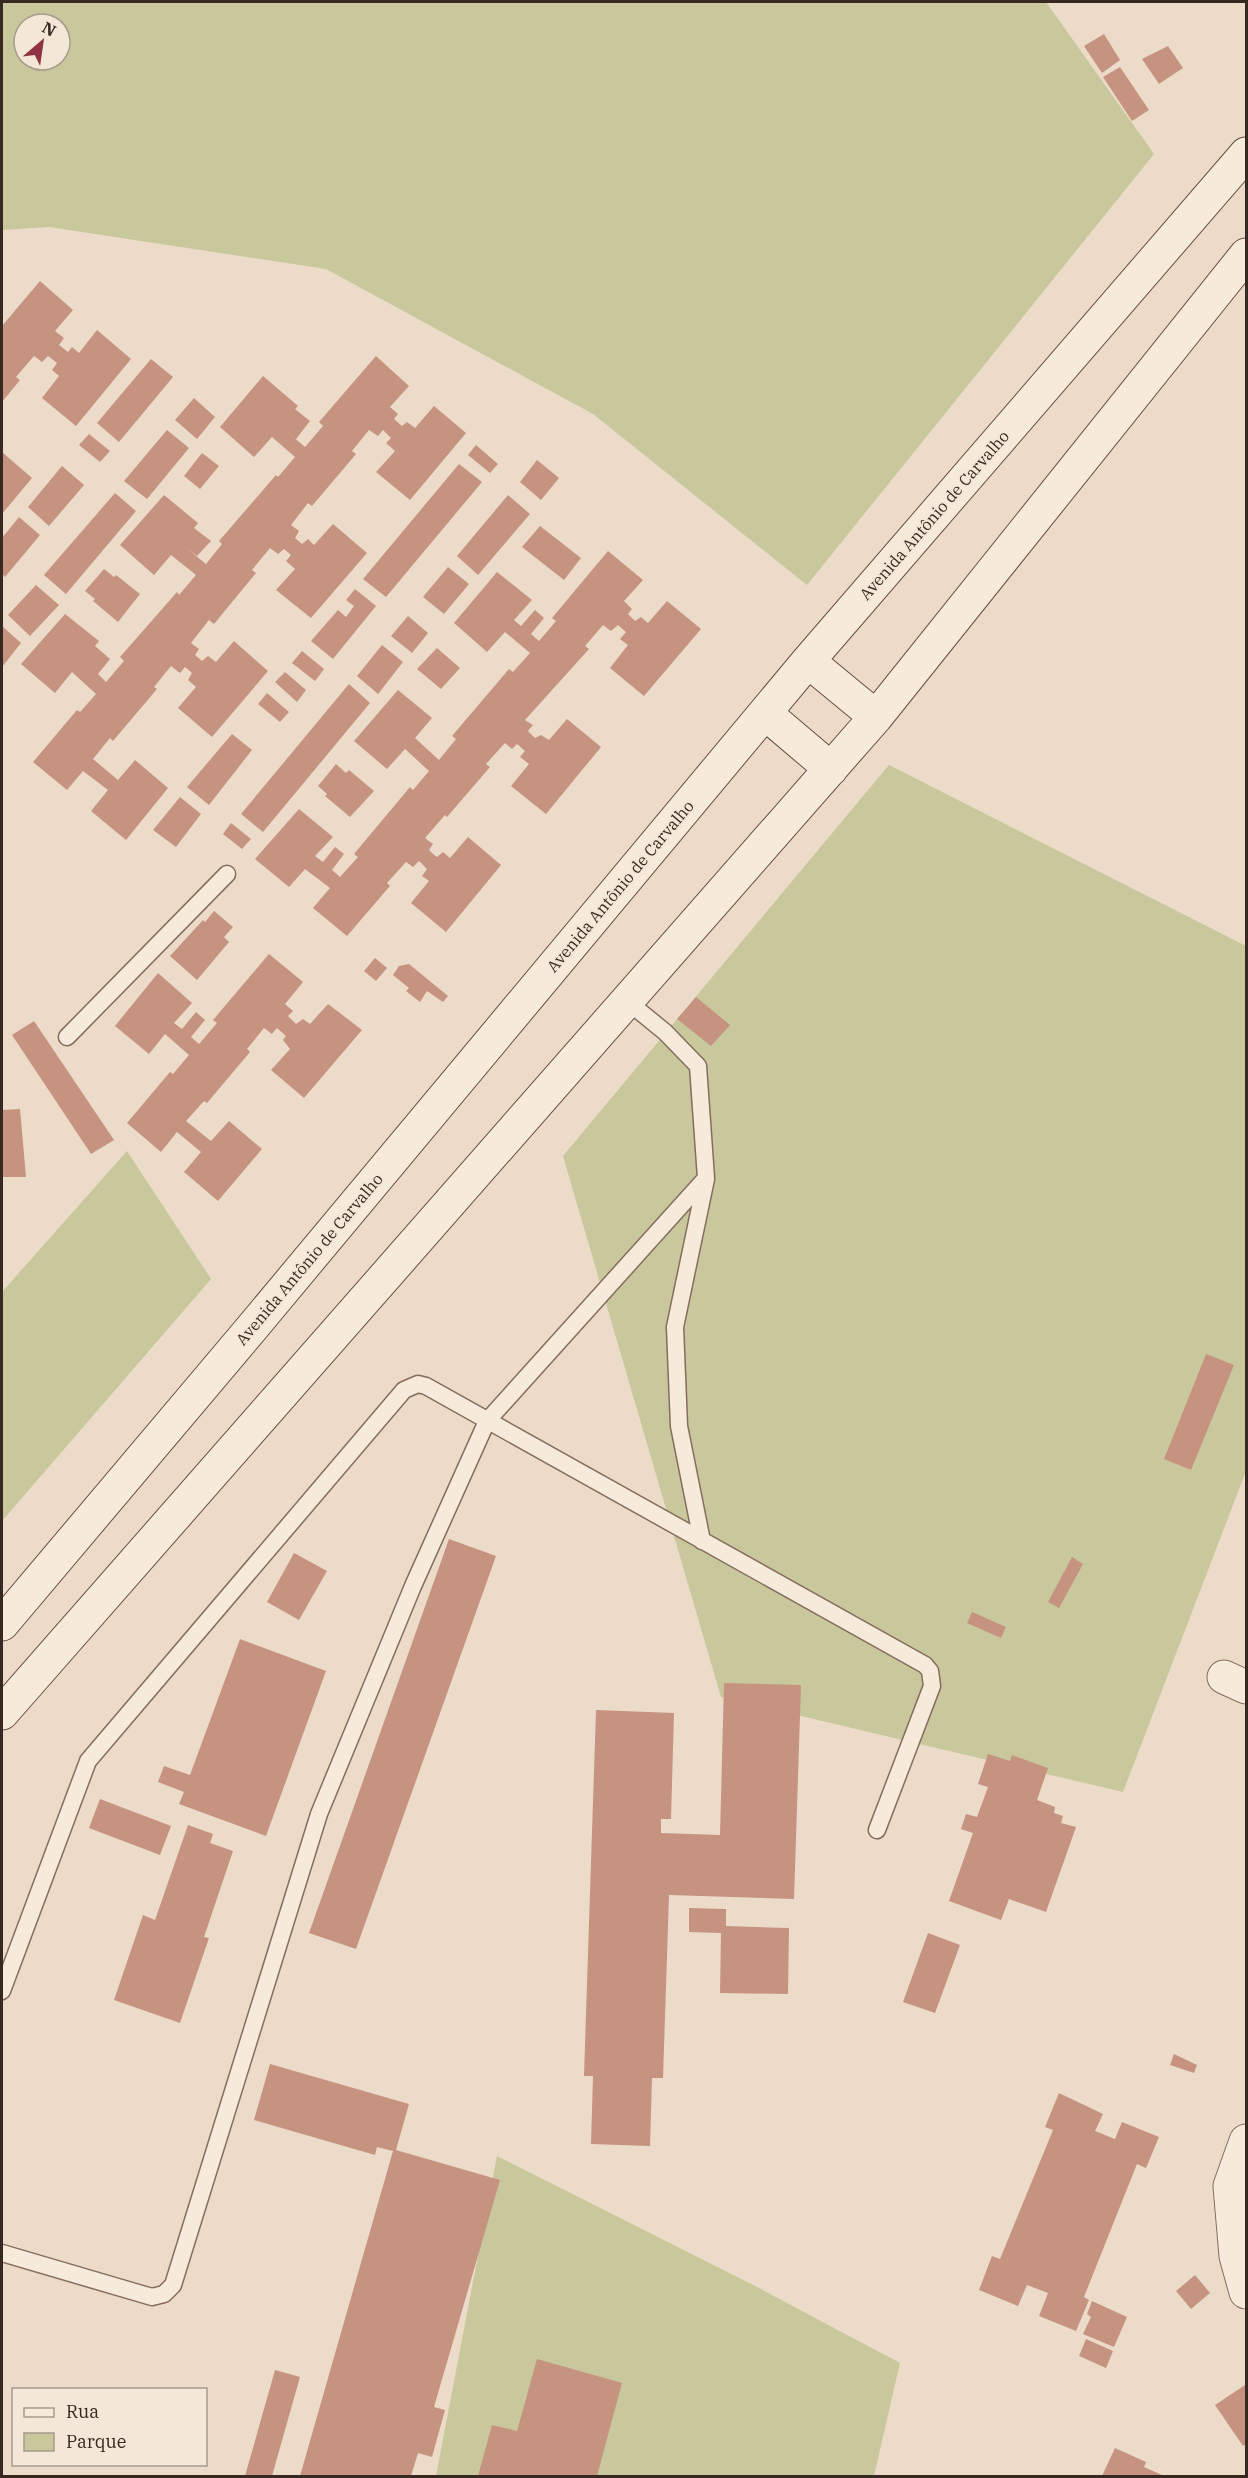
<svg xmlns="http://www.w3.org/2000/svg" width="1248" height="2478" viewBox="0 0 1248 2478" font-family="'IBM Plex Serif',serif">
<style>
.green{fill:#c9c79c;fill-rule:evenodd}
.building{fill:#c69381}
.lines{fill:none;stroke-linecap:round;stroke-linejoin:round}
.service-casing{stroke:#866d5e;stroke-width:19}
.minor-casing{stroke:#866d5e;stroke-width:35}
.secondary-casing{stroke:#684f41;stroke-width:35}
.service{stroke:#f6eadb;stroke-width:16}
.minor{stroke:#f6eadb;stroke-width:33}
.secondary{stroke:#f6eadb;stroke-width:33}
.labels{text-anchor:middle;stroke-width:4.5;stroke-linejoin:round;paint-order:stroke}
.street-label{font-size:16px;fill:#372821;stroke:#f3e7d7}
</style>
<rect width="100%" height="100%" fill="#ebdbc8"/>
<!-- green -->
<path class="green" d="M2,2h1044l108,152 -347,431 -214,-171 -267,-145 -277,-42 -47,3zM24,24h36v36h-36z
M889,765l357,181v525l-123,321 -402,-95 -158,-541z
M127,1151l84,128 -209,242v-229z
M497,2156l260,131 143,76 -26,113h-438z"/>
<!-- building -->
<path class="building" d="M1104,34l16,26 -18,13 -18,-27z
M1168,46l15,22 -24,16 -17,-25z
M1120,67l29,43 -17,11 -29,-44z
M40,281l33,29 -18,21 9,7 -5,7 9,7 4,-5 7,6 18,-23 34,29 -55,67 -34,-28 17,-22 -7,-6 5,-7 -9,-7 -6,6 -8,-6 -18,21 4,3 -18,22v-76z
M376,356l33,30 -19,21 8,7 -4,5 8,7 5,-4 8,6 19,-22 32,27 -56,67 -34,-28 19,-21 -9,-8 5,-5 -8,-8 -5,6 -9,-6 -17,21 4,3 -44,52 -4,-3 -17,22 8,6 -4,7 7,6 6,-5 6,6 19,-21 34,29 -56,65 -35,-28 19,-21 -9,-8 5,-6 -7,-6 -6,5 -8,-6 -18,22 4,3 -42,51 -5,-4 -18,23 8,6 -4,6 7,6 6,-5 8,6 18,-21 34,30 -56,66 -34,-29 18,-21 -8,-7 4,-7 -7,-6 -5,6 -9,-7 -17,21 3,2 -44,52 -3,-3 -17,21 25,21 17,-20 33,28 -42,52 -35,-29 17,-21 -25,-19 -16,19 -34,-28 44,-52 3,2 16,-18 -24,-22 -17,21 -34,-29 44,-50 34,27 -4,5 15,13 -12,15 8,8 18,-21 -4,-4 57,-65 2,3 17,-20 -25,-20 -17,20 -34,-30 44,-50 34,28 -4,5 17,13 -14,15 -12,-9 21,17 16,-20 -3,-3 57,-66 2,2 17,-20 -23,-20 -18,20 -34,-30 43,-51 35,30 -3,3 15,12 -14,18 -13,-11 22,19 18,-21 -4,-4z
M151,359l22,18 -54,65 -22,-19z
M194,398l21,19 -18,22 -22,-19z
M167,430l22,18 -42,51 -23,-18z
M89,434l21,17 -10,11 -21,-17z
M476,445l22,19 -8,9 -22,-18z
M2,452l30,26 -30,36z
M202,453l17,13 -19,23 -16,-13z
M537,460l22,18 -18,22 -21,-18z
M459,464l23,18 -96,115 -23,-18z
M62,466l22,19 -35,41 -21,-19z
M115,493l21,18 -70,83 -22,-19z
M508,495l22,19 -52,61 -21,-19z
M19,517l21,18 -35,42 -3,-3v-36z
M540,526l41,32 -17,22 -42,-33z
M608,551l35,29 -19,21 8,8 -4,5 7,7 6,-4 7,6 19,-22 34,28 -57,67 -34,-28 18,-23 -8,-6 6,-7 -8,-7 -7,6 -8,-6 -18,21 4,3 -64,71 8,5 -5,6 7,7 6,-3 8,5 18,-21 34,28 -55,67 -35,-28 18,-22 -9,-7 5,-6 -8,-7 -5,5 -7,-6 -19,21 4,3 -43,50 -2,-2 -20,23 8,6 -4,6 4,4 4,3 6,-5 7,6 18,-21 33,28 -55,67 -35,-29 18,-22 -7,-5 5,-7 -8,-8 -6,6 -7,-5 -19,21 3,3 -43,50 -34,-28 17,-20 -25,-19 -16,18 -34,-28 44,-50 34,28 -18,19 8,6 12,-15 9,7 -12,16 8,7 18,-20 -4,-3 56,-67 3,3 16,-19 -24,-22 -18,20 -33,-28 44,-51 34,28 -17,20 24,22 17,-21 -4,-3 57,-67 4,3 17,-19 -25,-21 -18,20 -33,-29 43,-51 35,28 -18,20 7,6 14,-16 9,8 -13,16 8,7 17,-20 -4,-3z
M448,567l21,17 -25,30 -21,-17z
M104,569l10,8 2,-2 24,19 -22,28 -25,-21 2,-2 -10,-8z
M36,585l23,20 -29,31 -22,-21z
M355,589l21,17 -43,53 -22,-18 27,-31 8,7 8,-11 -8,-6z
M408,616l20,17 -16,20 -21,-17z
M2,626l19,17 -19,24z
M382,645l21,17 -25,32 -21,-18z
M437,648l23,20 -19,21 -24,-20z
M302,651l22,18 -9,12 -23,-18z
M285,672l21,18 -9,12 -22,-20z
M349,684l21,19 -107,129 -22,-18z
M267,693l22,19 -9,10 -22,-18z
M232,734l20,16 -43,55 -22,-18z
M336,764l10,9 3,-3 25,21 -24,26 -25,-21 2,-2 -9,-8z
M180,797l21,17 -25,33 -23,-17z
M231,823l20,16 -9,10 -19,-15z
M214,911l19,16 -9,10 5,5 -32,38 -27,-24 33,-36 2,2z
M269,954l34,28 -18,22 8,7 -5,5 8,8 7,-5 7,5 18,-20 34,26 -58,68 -33,-28 19,-21 -7,-9 3,-4 -9,-8 -5,6 -8,-6 -17,21 3,3 -43,51 -3,-2 -18,20 25,20 18,-20 33,28 -44,52 -34,-29 17,-20 -24,-20 -16,20 -34,-29 43,-51 3,2 16,-19 -24,-21 -16,20 -34,-28 43,-53 34,30 -18,20 8,6 14,-17 9,8 -14,17 8,7 18,-21 -4,-3z
M375,958l12,10 -11,13 -12,-10z
M409,964l39,32 -5,6 -16,-11 -7,11 -14,-11 3,-3 -16,-13 6,-9z
M696,997l34,28 -19,21 -34,-27z
M34,1021l80,119 -23,14 -79,-119z
M20,1109l6,68h-24v-67z
M1206,1354l28,11 -43,105 -27,-11z
M449,1539l47,17 -140,393 -47,-16z
M294,1553l33,18 -28,49 -32,-18z
M1072,1557l11,7 -24,44 -11,-6z
M972,1612l34,15 -5,11 -34,-15z
M240,1639l86,32 -60,165 -87,-32 5,-12 -26,-10 6,-16 26,9z
M724,1683l77,2 -7,214 -125,-4 -6,183h-11l-2,68 -59,-2 2,-68h-9l12,-366 78,3 -3,106h-10v14l59,2z
M988,1754l22,7 2,-6 36,13 -11,32 18,7 -1,6 9,3 -2,7 15,4 -30,85 -37,-13 -8,21 -52,-19 24,-68 -12,-4 5,-15 11,3 11,-30 -10,-3z
M100,1799l71,27 -11,29 -71,-27z
M188,1825l25,9 -3,9 23,8 -29,86 5,1 -29,85 -66,-23 29,-85 12,5z
M689,1908l37,1v17l63,2 -1,66 -68,-1 1,-60 -32,-1z
M928,1933l32,12 -25,68 -32,-11z
M1174,2054l23,11 -3,8 -24,-8z
M270,2064l139,40 -13,46 104,30 -66,227 11,3 -13,47 -14,-4 -7,23h-111l93,-325 -16,-4 -2,8 -121,-35z
M1059,2093l44,21 -8,17 20,8 7,-17 37,15 -13,31 -9,-4 -53,133 5,3 -13,31 -37,-15 9,-23 -21,-8 -9,21 -39,-16 13,-34 8,3 53,-129 -8,-3z
M1195,2275l15,18 -19,16 -15,-18z
M1092,2301l35,16 -13,30 -31,-13 8,-17 -4,-3z
M1086,2339l27,12 -7,17 -27,-12z
M537,2359l85,24 -25,93h-119l14,-51 25,6z
M275,2370l25,7 -28,99h-27z
M1245,2385l1,3v56l-3,2 -28,-41z
M1115,2448l31,14 -2,5 20,9h-62z"/>
<g class="lines">
<!-- service casing -->
<g class="service-casing">
<path id="service" d="M67,1037l160,-163
M702,1541l-23,-115 -4,-99 31,-148
M2,1991l86,-230 316,-371 14,-6 8,2 499,279 5,6 2,15 -55,144
M2,2253l150,44 12,-3 9,-9 146,-471 94,-228 74,-165 219,-243 -8,-112 -33,-34 -38,-31"/>
</g>
<!-- minor casing -->
<g class="minor-casing">
<path id="minor" d="M1224,1677l22,10
M1246,2141l-16,45 6,70 10,36"/>
</g>
<!-- secondary casing -->
<g class="secondary-casing">
<path id="secondary" d="M808,661l68,56
M765,713l66,56
M2,1624l249,-295 557,-668 438,-507
M2,1713l874,-996 370,-462"/>
</g>
<!-- service -->
<use href="#service" class="service"/>
<!-- minor -->
<use href="#minor" class="minor"/>
<!-- secondary -->
<use href="#secondary" class="secondary"/>
</g>
<g class="labels">
<!-- street labels -->
<g class="street-label">
<text transform="translate(934 515) rotate(-49)" y="6">Avenida Antônio de Carvalho</text>
<text transform="translate(620 886) rotate(-50)" y="6">Avenida Antônio de Carvalho</text>
<text transform="translate(309 1259) rotate(-50)" y="6">Avenida Antônio de Carvalho</text>
</g>
</g>
<!-- border -->
<rect width="1248" height="2478" fill="none" stroke="#372821" stroke-width="6"/>
<!-- legend -->
<rect x="12" y="2388" width="195" height="78" fill="#f3e7d7" stroke="#a89b8e" stroke-width="1.5"/>
<rect x="24" y="2408" width="30" height="9" fill="#f6eadb" stroke="#a89b8e" stroke-width="1.5"/>
<text x="66" y="2418" font-size="18" fill="#372821">Rua</text>
<rect x="24" y="2433" width="30" height="18" fill="#c9c79c" stroke="#a89b8e" stroke-width="1.5"/>
<text x="66" y="2448" font-size="18" fill="#372821">Parque</text>
<!-- north arrow -->
<g transform="translate(42 42) rotate(29)"><circle r="28" fill="#f3e7d7" stroke="#a89b8e" stroke-width="1.5"/>
<path d="M0-4.5L10 22L0 15L-10 22Z" fill="#903342"/>
<text y="-9" font-size="16" font-weight="bold" text-anchor="middle" fill="#372821">N</text>
</g>
</svg>
